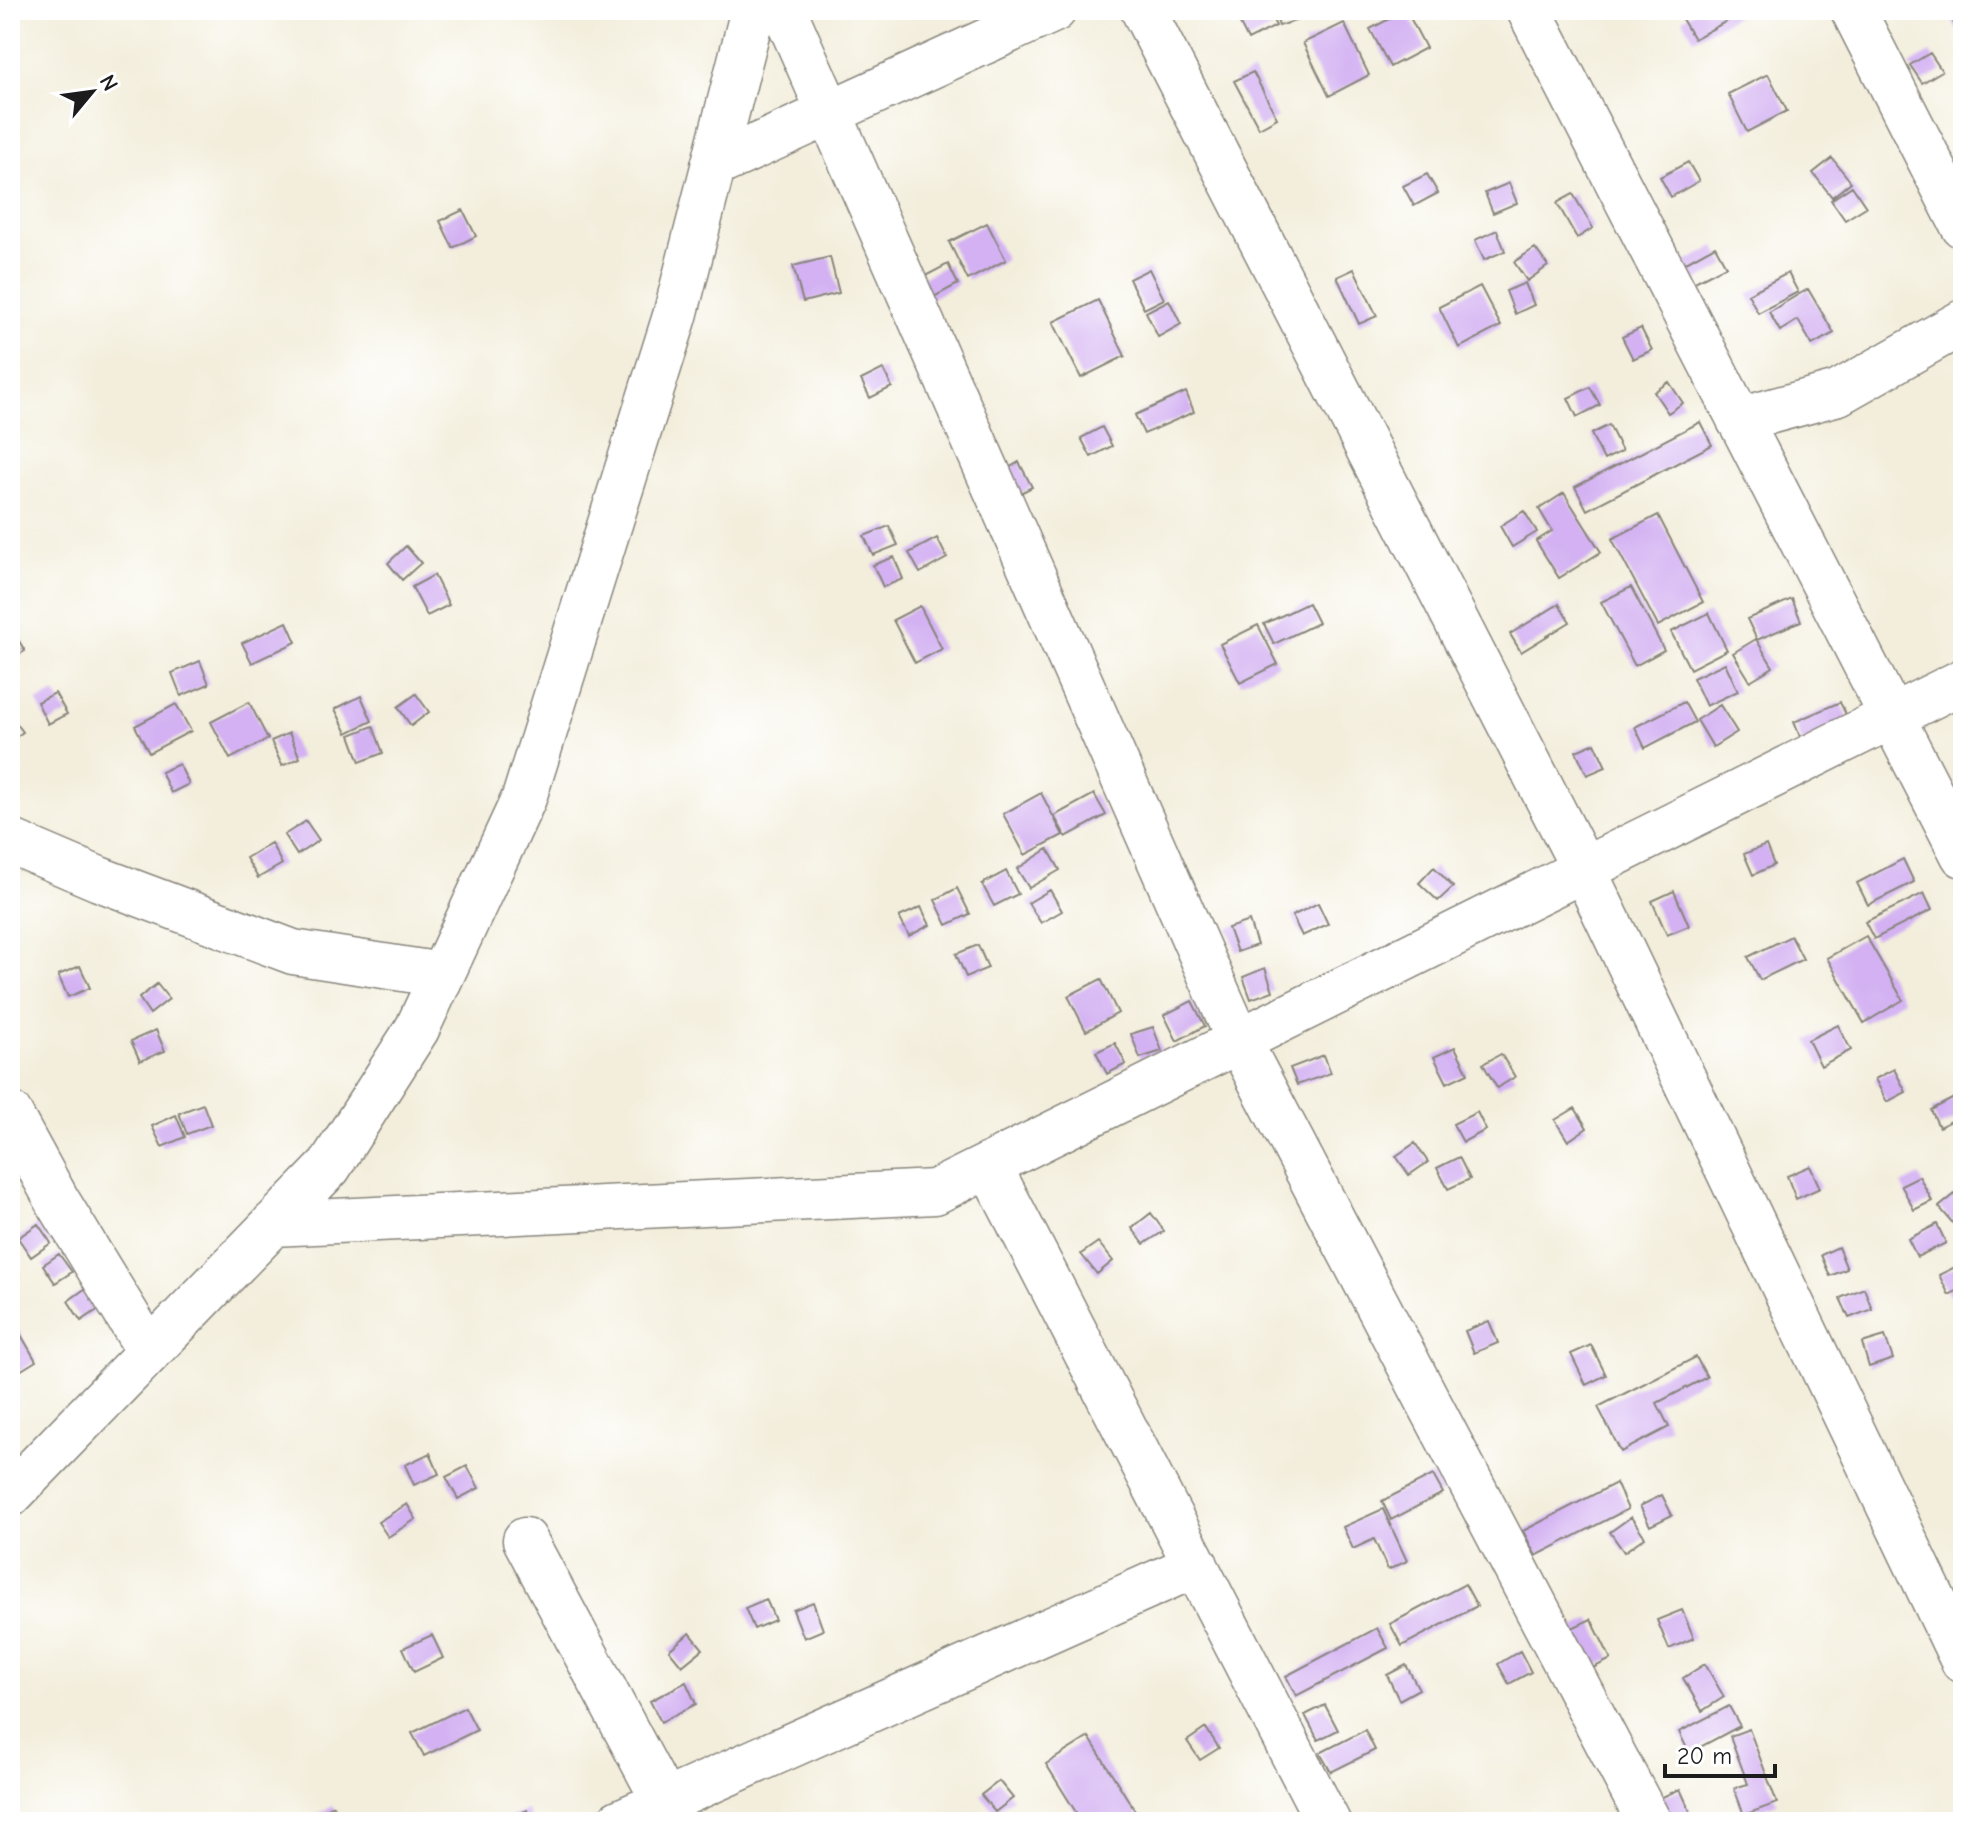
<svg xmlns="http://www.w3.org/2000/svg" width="1973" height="1832" viewBox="0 0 1973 1832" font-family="'Comic Neue',sans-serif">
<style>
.building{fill:#d3b1f2}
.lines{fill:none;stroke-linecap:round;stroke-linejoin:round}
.minor-casing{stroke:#88857c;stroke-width:47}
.minor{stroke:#fff;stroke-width:44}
</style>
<rect width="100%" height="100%" fill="#fff"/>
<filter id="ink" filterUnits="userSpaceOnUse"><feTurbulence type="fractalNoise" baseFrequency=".0125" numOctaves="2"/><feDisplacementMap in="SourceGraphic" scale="16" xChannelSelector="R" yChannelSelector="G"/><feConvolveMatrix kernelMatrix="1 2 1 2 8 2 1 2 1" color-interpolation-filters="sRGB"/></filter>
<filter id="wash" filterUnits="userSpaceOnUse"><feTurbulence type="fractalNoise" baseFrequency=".006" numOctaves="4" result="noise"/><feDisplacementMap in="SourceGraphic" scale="32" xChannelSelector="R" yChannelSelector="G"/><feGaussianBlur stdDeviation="1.8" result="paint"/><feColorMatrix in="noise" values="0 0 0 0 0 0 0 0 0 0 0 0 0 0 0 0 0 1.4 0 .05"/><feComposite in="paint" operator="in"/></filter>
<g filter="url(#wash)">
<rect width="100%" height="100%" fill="#f3eedc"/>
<g id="blocks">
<!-- building -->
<path class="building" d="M1262,10h6l8,16 -28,14 -9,-18z
M1274,10h38l2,5 -35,11z
M1406,10l20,38 -36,19 -20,-38z
M1697,10h38l3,5 -44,24 -12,-20z
M1949,10h14v17l-7,2z
M1344,23l25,52 -40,21 -26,-53z
M1930,53l12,18 -20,12 -12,-18z
M1253,72l24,46 -18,10 -25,-47z
M1768,74l19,37 -40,21 -19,-38z
M1832,158l19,24 -19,15 -19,-24z
M1688,162l11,19 -28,16 -11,-20z
M1427,174l11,19 -24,13 -11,-20z
M1509,183l8,20 -24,10 -8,-20z
M1852,186l14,21 -21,13 -14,-20z
M1573,194l20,34 -16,10 -20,-35z
M463,210l13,26 -23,12 -13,-27z
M987,223l19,37 -38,20 -19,-38z
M1497,230l8,21 -21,9 -9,-20z
M1715,246l11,20 -39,20 -10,-19z
M1535,248l13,18 -21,15 -13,-19z
M830,257l9,36 -36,9 -10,-36z
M948,264l10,20 -39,21 -11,-20z
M1149,269l15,30 -20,10 -15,-30z
M1354,269l23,47 -18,8 -22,-47z
M1788,273l10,19 -40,21 -10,-19z
M1525,283l9,22 -19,9 -9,-23z
M1480,286l21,40 -42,22 -20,-41z
M1808,289l26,44 -22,12 -14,-25 -18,11 -11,-19z
M1098,300l27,56 -44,22 -28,-56z
M1169,300l12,24 -23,13 -12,-25z
M1641,328l11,22 -19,9 -11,-22z
M883,369l9,18 -22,11 -9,-18z
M1669,382l14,21 -15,10 -14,-21z
M1590,387l10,18 -23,12 -9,-19z
M1186,392l8,20 -50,22 -9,-19z
M1700,422l12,23 -125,65 -12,-23z
M1609,425l13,26 -18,9 -13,-26z
M1102,427l10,19 -21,11 -10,-19z
M1019,462l13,25 -17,9 -13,-24z
M1564,493l37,59 -42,26 -23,-37 16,-10 -13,-22z
M1524,511l13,21 -25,15 -12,-21z
M1658,515l45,87 -45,24 -46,-87z
M889,526l9,19 -25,10 -9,-19z
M937,538l10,20 -27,15 -11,-20z
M406,546l15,17 -19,17 -14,-17z
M894,557l9,22 -20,8 -10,-22z
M434,575l15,30 -22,11 -15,-29z
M1631,587l33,63 -29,16 -34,-64z
M1792,599l9,22 -44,19 -10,-21z
M1308,603l10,20 -44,21 -10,-20z
M1559,604l11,18 -49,30 -11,-18z
M920,606l22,43 -27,14 -22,-43z
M1709,613l18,37 -37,19 -19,-37z
M287,622l9,20 -44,21 -10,-20z
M1258,625l20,39 -38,19 -20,-39z
M10,626l15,25 -15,9z
M1756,639l17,28 -23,14 -17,-28z
M200,661l9,23 -28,12 -9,-23z
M1725,663l13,28 -32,15 -13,-28z
M55,693l12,21 -19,10 -11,-22z
M416,694l13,18 -18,14 -13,-19z
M361,696l11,25 -25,12 -12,-24z
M249,702l19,37 -38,20 -19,-37z
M1684,702l11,20 -50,26 -10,-21z
M1840,702l10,21 -47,21 -9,-22z
M176,704l15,27 -42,22 -14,-27z
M1720,705l17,27 -24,15 -16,-27z
M10,714l13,18 -13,9z
M373,726l10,27 -23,9 -10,-27z
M289,733l11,25 -18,8 -11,-25z
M1595,743l11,24 -19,8 -11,-24z
M179,764l10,20 -18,9 -10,-21z
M1041,793l22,42 -38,20 -22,-41z
M1094,794l12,21 -40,22 -12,-21z
M306,821l13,19 -22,15 -13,-20z
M271,843l11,21 -24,14 -12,-20z
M1766,845l8,20 -21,10 -9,-21z
M1048,849l12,21 -31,18 -12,-19z
M1903,859l11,23 -46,23 -11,-22z
M1434,867l19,20 -15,14 -19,-18z
M1006,871l12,23 -24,12 -12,-22z
M957,888l13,26 -23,11 -12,-25z
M1050,890l12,21 -21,12 -13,-20z
M1674,891l15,35 -22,9 -15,-34z
M1924,893l8,17 -58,29 -9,-17z
M1318,903l10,21 -26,12 -10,-20z
M921,907l9,18 -21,11 -10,-19z
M1249,921l8,24 -20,7 -9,-24z
M1791,936l12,23 -43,21 -12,-23z
M1866,936l37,64 -39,23 -37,-65z
M978,945l10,23 -22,9 -10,-23z
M80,966l10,22 -22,9 -10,-22z
M1265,968l8,23 -22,8 -8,-22z
M1101,979l17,34 -32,18 -18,-35z
M157,984l12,15 -19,15 -11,-16z
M1192,1001l13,25 -28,15 -13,-26z
M1838,1025l13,25 -30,16 -13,-26z
M1153,1027l9,24 -22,7 -9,-24z
M156,1030l9,21 -25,10 -9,-20z
M1115,1043l11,21 -19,10 -11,-22z
M1455,1047l13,26 -21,10 -13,-26z
M1501,1054l14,23 -18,11 -14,-24z
M1324,1055l7,18 -34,12 -7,-17z
M1894,1069l12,23 -19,10 -12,-23z
M1954,1098l8,18 -23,11 -8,-17z
M203,1104l8,21 -24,9 -8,-21z
M1575,1108l12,20 -19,13 -13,-21z
M1477,1112l9,18 -23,12 -10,-18z
M176,1115l9,22 -23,10 -10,-21z
M1415,1143l13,19 -19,13 -13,-19z
M1459,1157l11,22 -22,10 -11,-21z
M1810,1166l10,22 -24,11 -9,-23z
M1919,1176l13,25 -18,9 -13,-25z
M1955,1194l8,9v19l-7,5 -17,-20z
M1151,1213l13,18 -20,13 -12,-16z
M38,1224l13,19 -20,14 -13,-19z
M1937,1224l9,19 -29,14 -9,-18z
M1098,1242l15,19 -16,13 -16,-20z
M1838,1247l9,22 -17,7 -9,-21z
M59,1254l13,18 -17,11 -12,-18z
M1963,1263v25l-14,7 -10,-20z
M86,1288l13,21 -18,12 -13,-20z
M1864,1288l8,21 -23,9 -9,-20z
M12,1319l24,42 -21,13 -5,-8z
M1489,1321l9,22 -24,10 -9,-22z
M1885,1336l8,23 -24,8 -7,-24z
M1591,1345l15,30 -20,10 -15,-31z
M1696,1357l11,20 -50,26 12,24 -48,25 -23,-45z
M430,1453l9,21 -25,11 -9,-20z
M467,1466l12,22 -21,11 -12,-22z
M1433,1475l10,18 -52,27 -9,-19z
M1616,1483l12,26 -92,47 -13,-25z
M1662,1495l10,20 -22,11 -10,-20z
M407,1504l9,15 -28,18 -10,-15z
M1383,1509l24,52 -19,9 -14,-31 -21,10 -10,-22z
M1631,1517l14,20 -21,15 -14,-20z
M1465,1584l12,22 -75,40 -12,-22z
M766,1599l9,21 -21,9 -9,-21z
M813,1602l10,28 -19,8 -11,-28z
M1682,1610l12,28 -25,11 -12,-29z
M1591,1619l20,40 -18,9 -21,-40z
M1377,1628l11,20 -92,48 -10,-20z
M690,1633l13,16 -21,17 -13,-16z
M432,1635l11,23 -29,14 -11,-24z
M1520,1651l11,21 -22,12 -11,-20z
M1705,1664l19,33 -22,14 -19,-33z
M1406,1665l13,24 -20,11 -12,-25z
M686,1682l10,22 -35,18 -11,-21z
M1325,1705l13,25 -20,10 -13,-25z
M1729,1706l11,20 -51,27 -10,-21z
M465,1707l12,23 -53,26 -12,-23z
M1206,1728l13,20 -19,12 -13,-19z
M1749,1729l28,74 -33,12 -10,-27 14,-4 -18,-48z
M1365,1730l10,20 -44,22 -11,-19z
M1089,1737l53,85h-60l-36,-58z
M999,1781l14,17 -18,14 -14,-17z
M1680,1789l15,33h-24l-11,-24z
M333,1805l10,17h-24l-3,-7z
M527,1810l5,12h-32z"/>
</g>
</g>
<g filter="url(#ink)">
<use href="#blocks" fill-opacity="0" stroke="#88857c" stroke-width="2"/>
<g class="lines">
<!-- minor casing -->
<g class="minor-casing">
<path id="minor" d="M784,10l455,1031 410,781
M1143,10l441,860 379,791
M1529,10l434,845
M1853,10l110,216
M713,166l341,-156
M1739,420l99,-27 125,-71
M10,841l89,38 194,73 149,23
M10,1114l47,86 92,151
M989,1165l339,657
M273,1224l662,-32 1028,-511
M10,1495l319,-328 88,-138 107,-231 151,-482 78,-306
M525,1540l150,282
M619,1822l577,-257"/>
</g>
<!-- minor -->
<use href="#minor" class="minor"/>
</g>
</g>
<!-- margin -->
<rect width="1973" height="1832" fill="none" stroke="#fff" stroke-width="40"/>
<!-- north arrow -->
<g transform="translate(92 92) rotate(61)" stroke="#ffffff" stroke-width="6" paint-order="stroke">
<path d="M0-6L14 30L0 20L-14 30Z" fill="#1c1c1c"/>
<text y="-12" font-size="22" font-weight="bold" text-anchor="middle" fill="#1c1c1c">N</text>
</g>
<!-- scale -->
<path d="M1665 1764v12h110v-12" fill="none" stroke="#1c1c1c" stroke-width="4"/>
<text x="1677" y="1764" font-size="24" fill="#1c1c1c" stroke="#ffffff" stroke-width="6" paint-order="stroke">20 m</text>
</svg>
